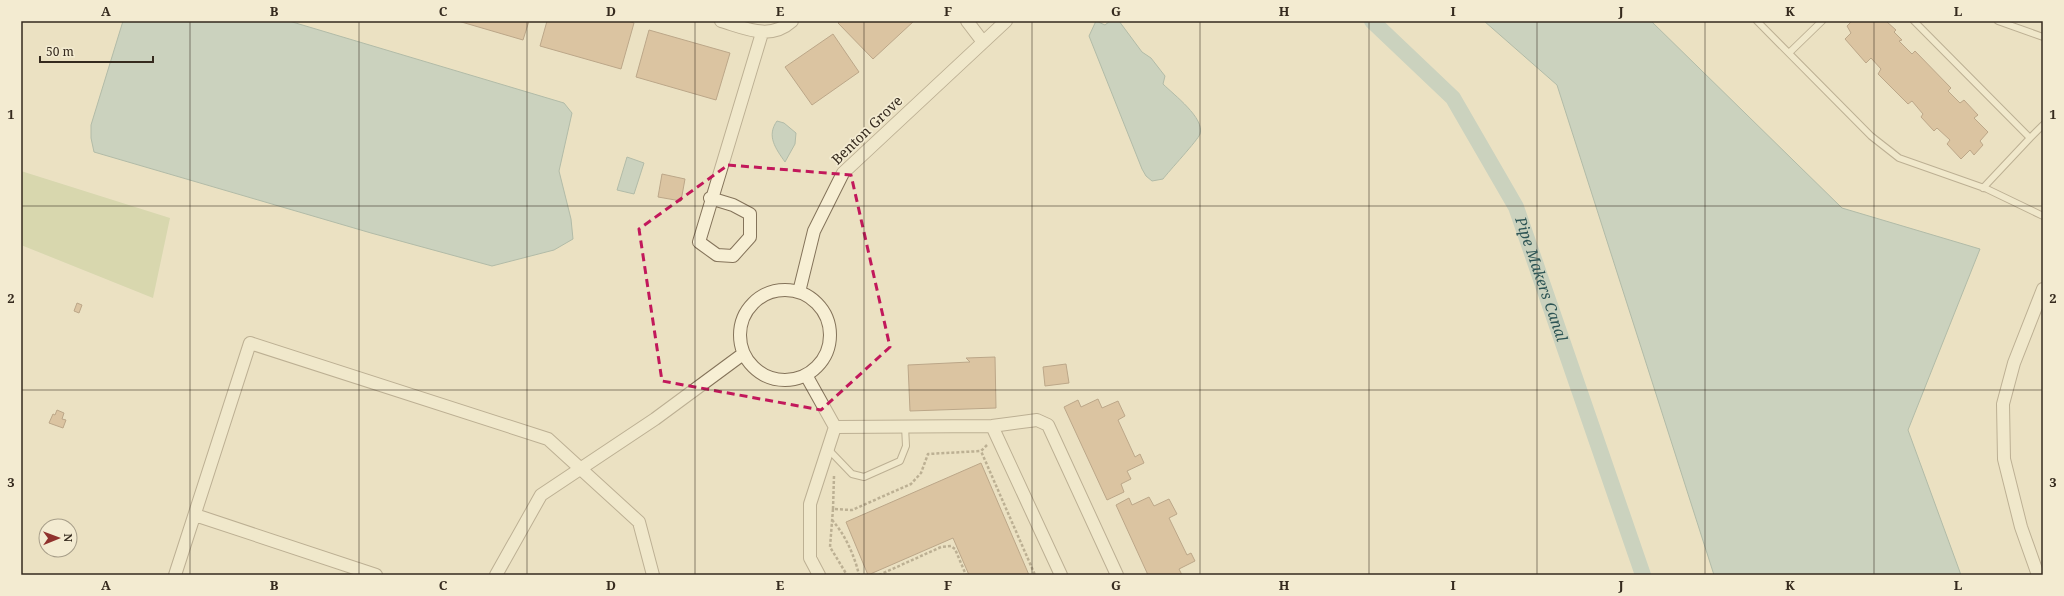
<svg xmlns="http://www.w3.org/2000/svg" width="2064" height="596" viewBox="0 0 2064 596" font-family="'Noto Serif',serif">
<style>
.green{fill:#c0c996}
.water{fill:#a4beb8;stroke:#6c8c86}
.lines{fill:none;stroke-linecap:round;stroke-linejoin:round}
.canal{stroke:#a4beb8;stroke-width:16}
.building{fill:#c89f79;stroke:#825f41}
.service-casing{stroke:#84735a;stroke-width:8}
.minor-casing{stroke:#84735a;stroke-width:14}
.path{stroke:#84735a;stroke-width:2.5;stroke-dasharray:3 2;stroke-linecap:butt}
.service{stroke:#f7efd4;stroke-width:6}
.minor{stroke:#f7efd4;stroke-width:12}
.marked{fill:none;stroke:#c2185b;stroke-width:3;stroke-dasharray:8 5;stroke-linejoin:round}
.grid{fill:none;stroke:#352a1e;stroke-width:1;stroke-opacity:0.55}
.labels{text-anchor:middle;stroke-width:3.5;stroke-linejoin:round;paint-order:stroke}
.street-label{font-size:14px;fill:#352a1e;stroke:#f3ebd1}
.water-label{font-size:15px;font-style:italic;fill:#2d5454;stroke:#f3ebd1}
.neatline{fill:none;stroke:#352a1e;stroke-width:1.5}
.grid-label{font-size:13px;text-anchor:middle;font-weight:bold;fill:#352a1e}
</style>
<rect width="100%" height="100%" fill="#ebe1c2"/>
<!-- green -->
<path class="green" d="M21,171l149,47 -17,80 -132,-53z"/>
<!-- water -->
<path class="water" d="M123,21h166l275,82 8,10 -13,58 12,48 2,20 -19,11 -62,16 -121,-33 -277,-81 -3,-14v-13z
M1096,21l9,4 5,-4h9l23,31 9,6 14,18 -2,8c11,11 42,34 37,50 -2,6 -31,37 -37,45l-11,2 -6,-5 -4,-7 -53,-133z
M1484,21h167l191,187 138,41 -72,181 53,145h-247l-157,-490z
M777,121l7,2 12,10 -1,11 -10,18c-9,-13 -19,-26 -8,-41z
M627,157l17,6 -10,31 -17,-4z"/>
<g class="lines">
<!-- canal -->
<path class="canal" id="s1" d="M1372,21l81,77 63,109 127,368"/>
</g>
<!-- building -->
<path class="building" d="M458,21h71l-6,19z
M547,21h81l6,2 -13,46 -81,-23z
M840,21h74l-41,38 -35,-36z
M1852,21h34l10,9 -2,2 8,8 -3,1 13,13 3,-3 36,37 -3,3 12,12 4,-3 14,15 -4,3 14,14 -8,9 3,4 -9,10 -4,-5 -9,9 -14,-15 3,-4 -13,-12 -3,3 -13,-14 2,-3 -11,-13 -4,3 -30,-30 3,-5 -10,-11 -5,5 -21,-24 6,-6 -4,-7z
M649,30l81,23 -14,47 -80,-23z
M833,34l26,38 -47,33 -27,-38z
M662,174l23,5 -4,22 -23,-4z
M77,303l5,2 -3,8 -5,-2z
M995,357l1,51 -86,3 -2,-46 62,-3 -4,-4z
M1066,364l3,19 -24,3 -2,-19z
M1098,399l4,9 16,-7 7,15 -7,4 17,37 5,-3 4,9 -17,8 4,8 -10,5 3,8 -17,8 -43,-93 14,-7 3,7z
M57,410l7,3 -2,6 4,1 -3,8 -14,-5 4,-9 2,1z
M981,463l48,112h-60l-16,-37 -85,37 -22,-53z
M1149,497l5,9 15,-7 8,15 -8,4 18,37 4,-2 4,8 -16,8 3,6h-34l-32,-70 13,-7 3,7z"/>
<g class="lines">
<!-- service casing -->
<g class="service-casing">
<path id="service" d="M1757,21l114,115 28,22 88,31 56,27
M1914,21l116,117 -47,50
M1998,21l45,16
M1789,53l33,-32
M2030,138l13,-13
M828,449l24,25 12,3 36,-16 6,-15 -1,-20"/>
</g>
<!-- minor casing -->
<g class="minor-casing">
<path id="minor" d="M721,21c24,7 49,20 71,0
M967,21l16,21
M710,198l23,7 17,9v23l-17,19 -16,-1 -18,-13 63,-209
M740 335a45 45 0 1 1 90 0a45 45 0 1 1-90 0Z
M799,292l15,-61 29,-58 163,-152
M806,375l29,52 -25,77v54l9,17
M992,426l69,149
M835,427l157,-1 45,-6 11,5 69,150
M195,515l181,60
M175,575l75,-232 298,96 91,83 14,53
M496,575l45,-80 114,-76 88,-65
M2038,575l-17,-48 -17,-68 -1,-55 11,-41 29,-74"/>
</g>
<!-- path -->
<path class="path" d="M987,445l-6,6 54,124
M834,476l-1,33 19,1 59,-26 10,-11 7,-19 53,-3
M833,509l-3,38 17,28
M832,520c13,14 23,37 27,55
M879,575l62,-28 10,-1 4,3 11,26"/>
<!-- service -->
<use href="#service" class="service"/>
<!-- minor -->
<use href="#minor" class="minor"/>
</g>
<!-- marked area -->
<path d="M0 0H2064V596H0ZM728,165l123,10 39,172 -69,63 -159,-29 -23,-152z" fill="#ebe1c2" fill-opacity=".55" fill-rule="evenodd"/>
<path class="marked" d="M728,165l123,10 39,172 -69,63 -159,-29 -23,-152z"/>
<!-- grid -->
<path class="grid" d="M190,21v554M359,21v554M527,21v554M695,21v554M864,21v554M1032,21v554M1200,21v554M1369,21v554M1537,21v554M1705,21v554M1874,21v554M21,206h2022M21,390h2022"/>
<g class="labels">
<!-- street labels -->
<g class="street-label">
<text transform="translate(867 130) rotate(-44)" y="5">Benton Grove</text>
</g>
<!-- water labels -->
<g class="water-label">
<text dy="5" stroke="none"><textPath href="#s1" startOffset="314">Pipe Makers Canal</textPath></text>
</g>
</g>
<!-- border -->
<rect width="2064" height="596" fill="none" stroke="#f3ebd1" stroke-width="44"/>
<!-- north arrow -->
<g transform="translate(58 538) rotate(89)"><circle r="19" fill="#f3ebd1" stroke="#a79e89"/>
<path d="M0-3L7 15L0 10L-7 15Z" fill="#90322d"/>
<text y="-6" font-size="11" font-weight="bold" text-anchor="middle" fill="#352a1e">N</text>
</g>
<!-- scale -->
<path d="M40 56v6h113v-6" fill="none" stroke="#352a1e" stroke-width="2"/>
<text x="46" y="56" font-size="12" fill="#352a1e" stroke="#f3ebd1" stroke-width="3" paint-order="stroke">50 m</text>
<rect x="22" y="22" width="2020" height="552" class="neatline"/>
<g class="grid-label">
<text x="106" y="16">A</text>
<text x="274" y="16">B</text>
<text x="443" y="16">C</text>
<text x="611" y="16">D</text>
<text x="780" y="16">E</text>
<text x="948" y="16">F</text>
<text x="1116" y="16">G</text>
<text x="1284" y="16">H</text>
<text x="1453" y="16">I</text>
<text x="1621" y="16">J</text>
<text x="1790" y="16">K</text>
<text x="1958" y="16">L</text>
<text x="11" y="119">1</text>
<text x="2053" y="119">1</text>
<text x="11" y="303">2</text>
<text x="2053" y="303">2</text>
<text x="11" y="487">3</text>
<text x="2053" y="487">3</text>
<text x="106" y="590">A</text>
<text x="274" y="590">B</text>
<text x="443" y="590">C</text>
<text x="611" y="590">D</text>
<text x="780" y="590">E</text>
<text x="948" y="590">F</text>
<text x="1116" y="590">G</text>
<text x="1284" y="590">H</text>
<text x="1453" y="590">I</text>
<text x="1621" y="590">J</text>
<text x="1790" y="590">K</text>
<text x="1958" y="590">L</text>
</g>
</svg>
